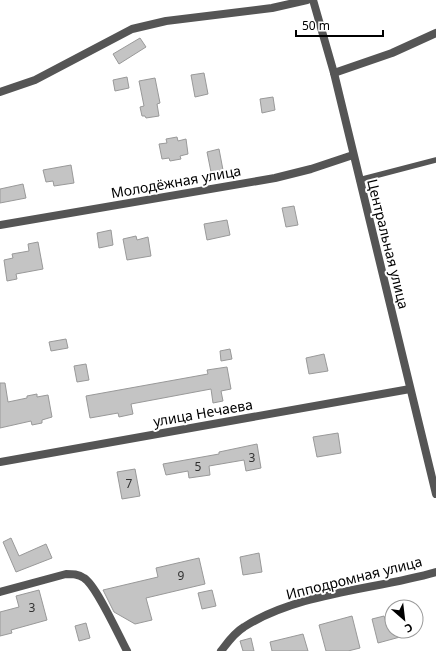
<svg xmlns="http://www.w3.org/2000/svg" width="436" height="651" viewBox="0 0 436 651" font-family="'Noto Sans',sans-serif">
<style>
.building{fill:#c4c4c4;stroke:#999}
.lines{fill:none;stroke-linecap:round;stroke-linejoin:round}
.service{stroke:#555;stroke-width:5.5}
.minor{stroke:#555;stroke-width:8}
.tertiary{stroke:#555;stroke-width:8}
.labels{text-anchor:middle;stroke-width:4;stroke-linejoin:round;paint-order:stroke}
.number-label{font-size:12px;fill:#313131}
.street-label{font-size:14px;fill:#000;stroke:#fff}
</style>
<rect width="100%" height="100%" fill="#fff"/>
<!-- building -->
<path class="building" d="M140,38l6,9 -27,17 -6,-10z
M204,73l4,21 -13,3 -4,-22z
M127,77l2,11 -14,3 -2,-11z
M155,78l5,25 -3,1 2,12 -13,2 -1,-2h-3l-2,-9 4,-1 -5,-25z
M273,97l2,13 -13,3 -2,-14z
M177,137l1,4 8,-2 2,15 -8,2 1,3 -11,2 -1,-3 -7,1 -3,-15 8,-1 -1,-4z
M219,149l4,21 -12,2 -4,-20z
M71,165l3,18 -20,3 -1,-5 -7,1 -3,-12z
M23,184l3,14 -26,5v-14z
M294,206l4,19 -12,2 -4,-19z
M227,220l3,15 -23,5 -3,-16z
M111,230l2,15 -14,3 -2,-15z
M136,236l1,4 11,-3 3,19 -24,4 -4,-21z
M38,242l5,27 -27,5 1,5 -10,2 -3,-21 9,-2 -1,-4 17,-3 -1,-7z
M66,339l2,9 -17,3 -2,-9z
M230,349l2,10 -11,2 -1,-10z
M324,354l4,17 -19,3 -3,-16z
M86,364l3,16 -12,2 -3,-16z
M227,367l4,22 -10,2 2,10 -10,2 -2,-14 -80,15 2,10 -14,3 -1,-4 -28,5 -4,-22 122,-22 -1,-4z
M0,383h5l3,19 19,-4v-2l10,-2v3l11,-2 4,22 -10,3v3l-10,2 -1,-4 -31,7z
M338,433l3,20 -24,4 -4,-20z
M257,444l4,24 -15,3 -2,-11 -35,6 1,9 -21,3 -1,-7 -22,4 -3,-11 56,-10v-2z
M135,469l5,27 -18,3 -5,-27z
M11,538l8,18 27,-12 6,14 -36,14 -13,-30z
M259,553l3,19 -19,3 -3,-18z
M199,558l6,26 -59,14 6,22 -17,4 -21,-12 -11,-22 55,-13 -2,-9z
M39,590l8,30 -36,10 1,3 -12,3v-24l19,-5 -3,-11z
M212,590l4,16 -14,3 -4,-16z
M352,616l8,32 -12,3h-22l-7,-26z
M384,616l2,6 6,-2v11h19v3l-33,9 -6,-24z
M86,623l4,15 -11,3 -4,-15z
M303,634l5,17h-36l-2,-9z
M251,638l3,13h-11l-3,-10z"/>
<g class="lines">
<!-- service -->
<path class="service" d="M359,180l77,-20"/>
<!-- minor -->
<path class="minor" d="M334,73l58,-20 44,-20
M0,92l35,-12 97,-51 34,-8 106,-13 35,-8
M0,225l275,-47 36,-9 42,-14
M0,462l410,-73
M0,592l66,-18c7,0 12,0 18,4 12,7 35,58 43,73
M221,651c7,-9 13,-18 23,-24 55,-35 130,-37 192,-55"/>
<!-- tertiary -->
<path class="tertiary" d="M313,0l21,73 102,421"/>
</g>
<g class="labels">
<!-- number labels -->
<g class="number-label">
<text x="252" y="462">3</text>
<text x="198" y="471">5</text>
<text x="129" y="488">7</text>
<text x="181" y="580">9</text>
<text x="32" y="612">3</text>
</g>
<!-- street labels -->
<g class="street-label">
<text transform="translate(176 182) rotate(-10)" y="5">Молодёжная улица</text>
<text transform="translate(388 244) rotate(76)" y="5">Центральная улица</text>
<text transform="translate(203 413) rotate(-10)" y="5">улица Нечаева</text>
<text transform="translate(354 578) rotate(-14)" y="5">Ипподромная улица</text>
</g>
</g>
<!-- north arrow -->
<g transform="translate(404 619) rotate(152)"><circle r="19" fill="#ffffff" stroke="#999999"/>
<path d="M0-3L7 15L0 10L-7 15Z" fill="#000000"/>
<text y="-6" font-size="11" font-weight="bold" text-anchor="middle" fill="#000000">С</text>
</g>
<!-- scale -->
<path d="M296 30v6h87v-6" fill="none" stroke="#000000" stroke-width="2"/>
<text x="302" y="30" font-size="12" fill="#000000" stroke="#ffffff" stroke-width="3" paint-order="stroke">50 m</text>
</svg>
